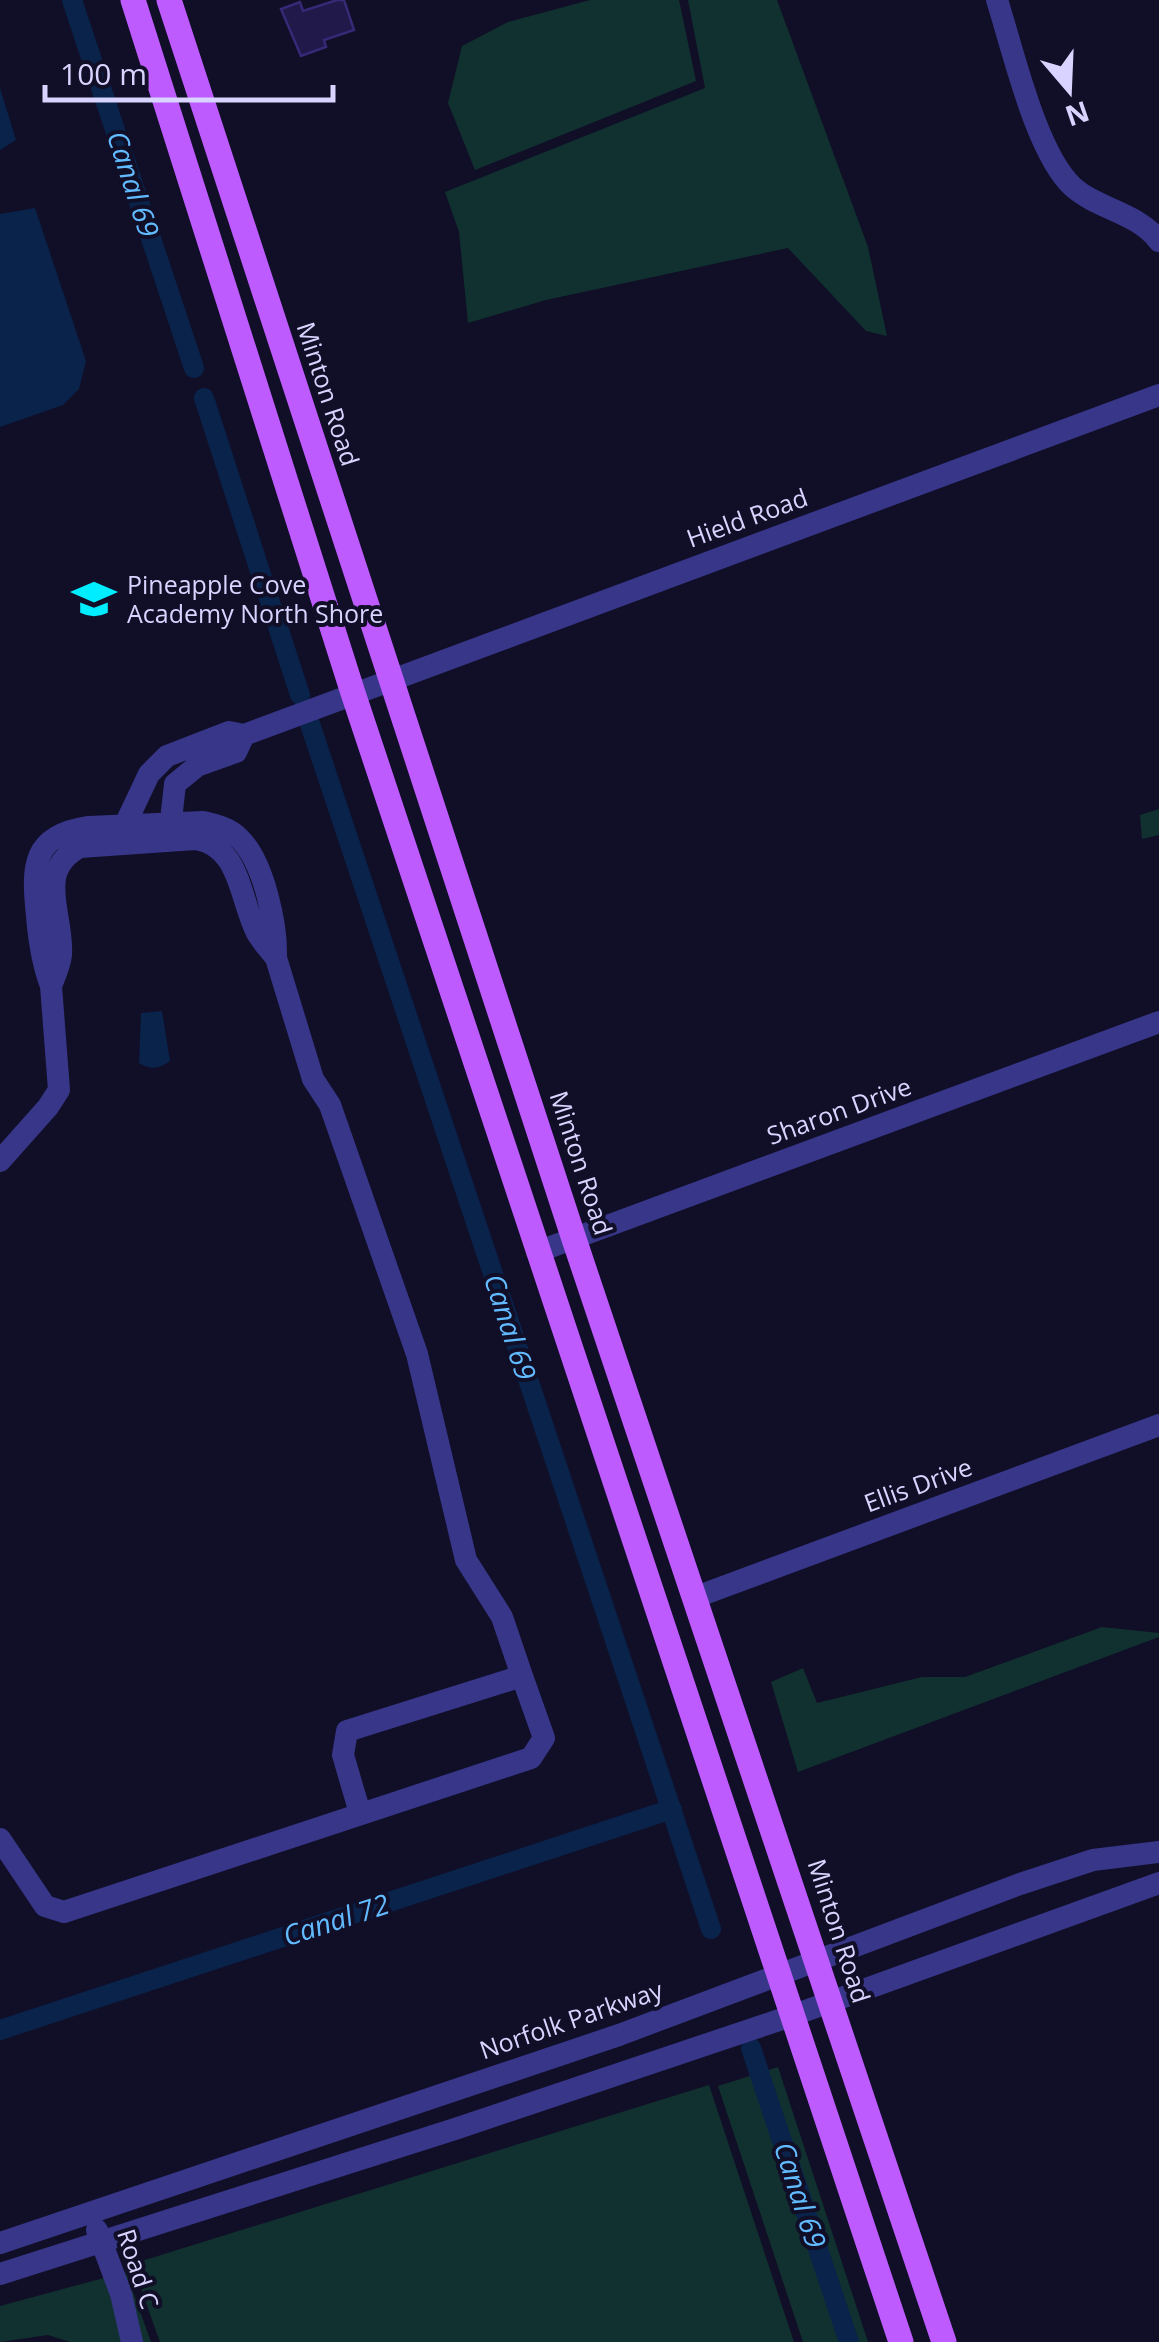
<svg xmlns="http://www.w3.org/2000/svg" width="1159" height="2342" viewBox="0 0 1159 2342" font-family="'Open Sans',sans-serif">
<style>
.green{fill:#10312f}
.water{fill:#09234b}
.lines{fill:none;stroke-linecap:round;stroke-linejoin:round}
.canal{stroke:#09234b;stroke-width:20}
.building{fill:#211949;stroke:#362977;stroke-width:2.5}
.minor{stroke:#373689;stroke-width:22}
.major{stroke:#bd5bff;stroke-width:25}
.labels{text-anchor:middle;stroke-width:8;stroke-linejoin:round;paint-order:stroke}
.street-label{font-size:25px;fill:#d8d4ff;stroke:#110e27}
.poi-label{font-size:25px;fill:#d8d4ff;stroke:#110e27;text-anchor:start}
.water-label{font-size:28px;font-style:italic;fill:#62baff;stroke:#110e27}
</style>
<rect width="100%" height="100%" fill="#110e27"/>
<!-- green -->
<path class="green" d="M590,0h89l17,81 -221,89 -27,-67 14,-57 46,-24z
M688,0h89l91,247 19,89 -21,-5 -78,-83 -242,52 -78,23 -9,-91 -14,-40 260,-104z
M1159,809v26l-17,4 -2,-24z
M1102,1627l57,6v4l-361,135 -27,-90 32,-14 14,35 105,-26h43z
M778,2067l90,275h-65l-85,-256z
M709,2085l85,257h-634l-28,-78z
M126,2272l25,70h-81l-22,-7 -48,7v-36z"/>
<!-- water -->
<path class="water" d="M0,88l16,52 -16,10z
M35,208l51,153 -7,28 -16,16 -63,22v-213z
M162,1011l8,50c-10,8 -20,9 -31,2l2,-50z"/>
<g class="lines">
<!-- canal -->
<path class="canal" d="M72,0l122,368
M204,398l96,297
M310,724l401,1205
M0,2030l672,-221
M751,2048l98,294"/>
</g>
<!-- building -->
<path class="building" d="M337,0h7l10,30 -30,10 2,7 -25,9 -20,-47 19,-7 3,9z"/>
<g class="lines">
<!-- minor -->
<path class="minor" d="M997,0c16,50 39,153 76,187 26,23 64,25 86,54
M203,822c13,3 26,6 36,16 25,24 38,87 37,120 -6,-8 -14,-16 -19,-25 -18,-35 -16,-87 -62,-94l-115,8c-46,24 -16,68 -19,108 -1,10 -6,21 -10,31 -9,-24 -12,-45 -14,-70 -5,-49 -6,-81 52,-89z
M169,838l6,-54 22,-18 39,-14 8,-17
M116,844l33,-70 18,-18 62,-24 15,3 915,-340
M276,958l37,121 17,26 87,249 49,206 36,57 20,59
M0,1161l48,-54 11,-17 -8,-104
M537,1252l622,-230
M696,1597l463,-172
M0,1839l45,67 19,6 467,-154 13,-20 -22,-62 -175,55 -4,24 17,58
M97,2230l24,64 11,48
M0,2243l619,-208 401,-151 73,-24 66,-8
M0,2274l455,-145 339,-114 365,-132"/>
<!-- major -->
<path class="major" d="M133,0l220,693 548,1649
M169,0l405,1239 370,1103"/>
</g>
<!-- icons -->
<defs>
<g id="school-bare" transform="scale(3.45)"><path d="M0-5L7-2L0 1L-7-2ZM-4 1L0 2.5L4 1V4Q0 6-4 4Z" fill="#00ecff" stroke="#110e27" stroke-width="2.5" paint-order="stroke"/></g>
</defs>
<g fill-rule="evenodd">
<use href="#school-bare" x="94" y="599"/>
</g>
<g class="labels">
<!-- street labels -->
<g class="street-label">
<text transform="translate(328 394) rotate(72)" y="9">Minton Road</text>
<text transform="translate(747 518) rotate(-20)" y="9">Hield Road</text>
<text transform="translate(839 1111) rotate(-20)" y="9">Sharon Drive</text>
<text transform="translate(581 1163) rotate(72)" y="9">Minton Road</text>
<text transform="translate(918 1485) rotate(-20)" y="9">Ellis Drive</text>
<text transform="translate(839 1931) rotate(72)" y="9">Minton Road</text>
<text transform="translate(571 2020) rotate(-19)" y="9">Norfolk Parkway</text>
<text transform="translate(138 2269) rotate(72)" y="9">Road C</text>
</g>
<!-- poi labels -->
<g class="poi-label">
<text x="127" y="594">Pineapple Cove<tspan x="127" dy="29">Academy North Shore</tspan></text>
</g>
<!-- water labels -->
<g class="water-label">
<text transform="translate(133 184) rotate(72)" y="10">Canal 69</text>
<text transform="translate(510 1327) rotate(72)" y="10">Canal 69</text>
<text transform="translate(336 1920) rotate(-18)" y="10">Canal 72</text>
<text transform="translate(800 2195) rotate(72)" y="10">Canal 69</text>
</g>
</g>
<!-- north arrow -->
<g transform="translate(1069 90) rotate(161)" stroke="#110e27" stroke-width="8" paint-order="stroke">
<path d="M0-8L18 38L0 25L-18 38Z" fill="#d8d4ff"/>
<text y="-15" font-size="28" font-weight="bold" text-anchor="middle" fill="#d8d4ff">N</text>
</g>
<!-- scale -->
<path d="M45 85v15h288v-15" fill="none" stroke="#d8d4ff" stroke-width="5"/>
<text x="60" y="85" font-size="30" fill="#d8d4ff" stroke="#110e27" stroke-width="8" paint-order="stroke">100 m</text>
</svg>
